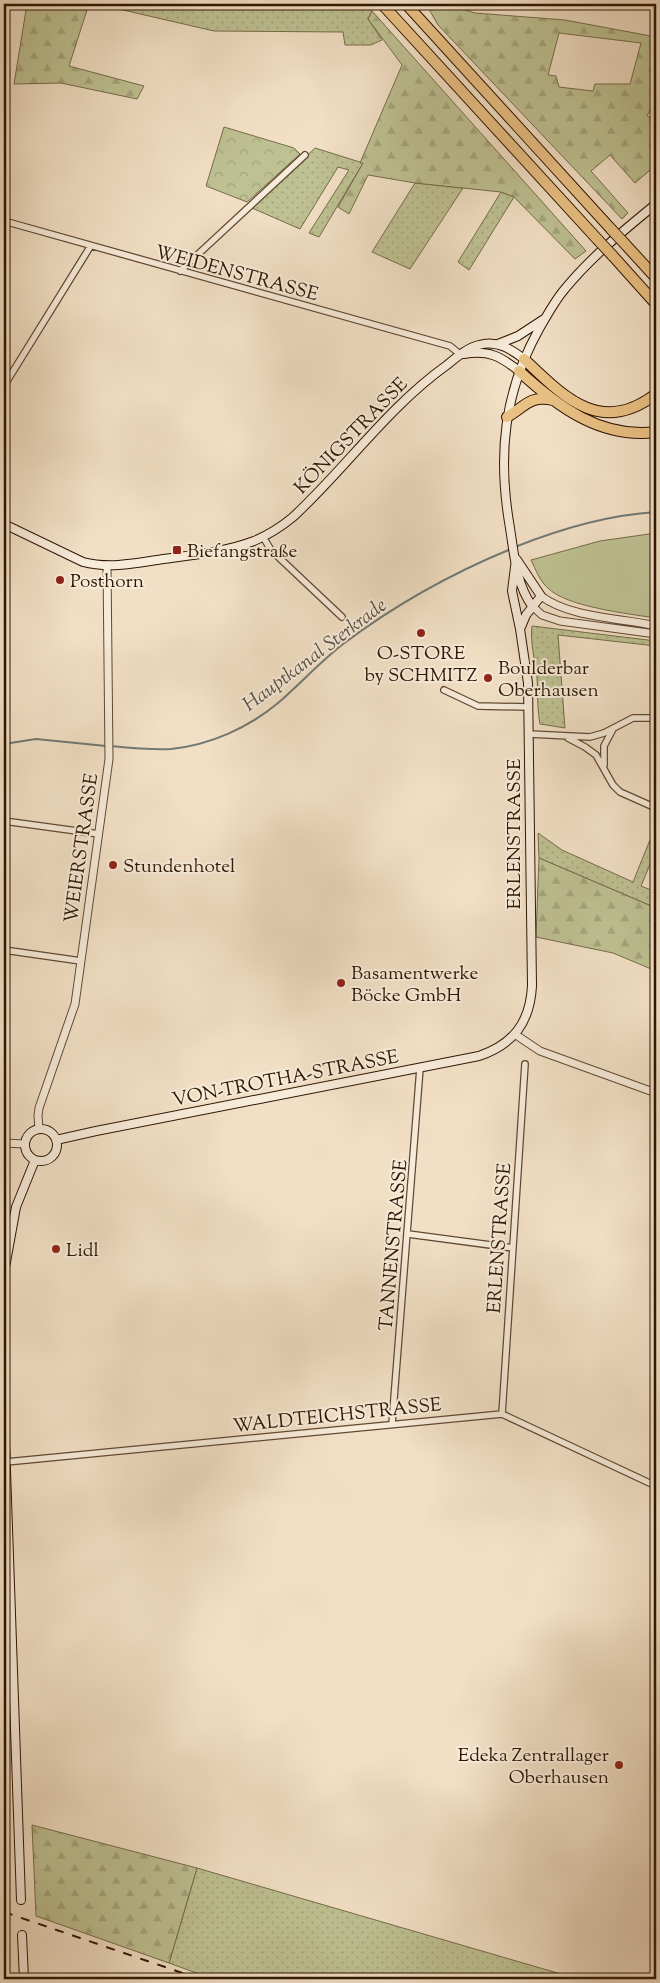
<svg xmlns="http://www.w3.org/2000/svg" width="660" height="1983" viewBox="0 0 660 1983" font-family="'Sorts Mill Goudy',serif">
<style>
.grass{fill:url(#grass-dots);stroke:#766b4a}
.forest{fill:url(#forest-firs);stroke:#766b4a;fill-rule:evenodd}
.park{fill:url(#park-crowns);stroke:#766b4a}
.pitch{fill:#bec192;stroke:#766b4a}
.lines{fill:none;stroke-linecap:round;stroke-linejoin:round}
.stream{stroke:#727973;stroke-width:2}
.minor-casing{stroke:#604833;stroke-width:8}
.tertiary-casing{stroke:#604833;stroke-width:9}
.secondary-casing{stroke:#2f1502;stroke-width:10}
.motorway-casing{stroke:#2f1502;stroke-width:12}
.minor{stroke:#f7ebda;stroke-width:5.5}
.tertiary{stroke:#f7ebda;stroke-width:7}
.secondary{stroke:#f7ebda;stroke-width:8}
.motorway{stroke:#e9c083;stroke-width:10}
.rail{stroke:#2f1502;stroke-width:2;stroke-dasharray:9 9;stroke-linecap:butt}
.motorway-bridge-casing{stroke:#2f1502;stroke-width:12;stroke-linecap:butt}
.motorway-bridge{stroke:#e9c083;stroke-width:10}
.poi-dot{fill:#8f2418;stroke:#f7ebda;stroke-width:2}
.labels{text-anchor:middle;stroke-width:4;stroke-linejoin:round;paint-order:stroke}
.street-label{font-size:19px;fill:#2f1502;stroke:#f7ebda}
.poi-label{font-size:19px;fill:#2f1502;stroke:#f7ebda;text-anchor:start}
.water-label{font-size:20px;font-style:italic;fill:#564f44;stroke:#f7ebda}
</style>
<defs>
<pattern id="grass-dots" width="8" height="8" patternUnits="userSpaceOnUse" patternTransform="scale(1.25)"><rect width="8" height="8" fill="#bec192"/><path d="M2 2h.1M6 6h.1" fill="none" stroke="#a4a57c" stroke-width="1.8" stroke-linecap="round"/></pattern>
<pattern id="forest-firs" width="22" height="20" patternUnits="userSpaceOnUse" patternTransform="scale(1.25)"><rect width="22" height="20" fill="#bec192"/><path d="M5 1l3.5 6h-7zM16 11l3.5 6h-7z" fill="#a4a57c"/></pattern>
<pattern id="park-crowns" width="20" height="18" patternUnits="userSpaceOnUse" patternTransform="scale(1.25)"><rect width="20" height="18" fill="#bec192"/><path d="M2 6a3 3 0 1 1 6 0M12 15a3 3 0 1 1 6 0" fill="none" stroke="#a4a57c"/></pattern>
</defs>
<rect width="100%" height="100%" fill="#f2e0c6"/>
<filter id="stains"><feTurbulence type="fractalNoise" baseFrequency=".004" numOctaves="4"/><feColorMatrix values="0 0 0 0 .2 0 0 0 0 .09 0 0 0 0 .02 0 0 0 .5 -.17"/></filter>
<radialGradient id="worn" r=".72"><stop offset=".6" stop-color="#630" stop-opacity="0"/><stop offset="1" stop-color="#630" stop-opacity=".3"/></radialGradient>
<!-- grass -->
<path class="grass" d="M97,4h269l6,7 -4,8 14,21 -11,5h-26l-2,-13 -129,-1z
M315,148l48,15 -44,74 -10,-4 40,-63 -11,-3 -38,62 -48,-21z
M415,183l48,5 -53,81 -38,-17z
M501,192l13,5 -45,73 -11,-8z
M532,626l124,15v5l-98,-11 7,93 -25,-4c-3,-16 -2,-31 -3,-47 -2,-17 -7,-34 -5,-51z
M656,825v25l-15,36 15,6v16l-117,-50 -1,-25 24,17 71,32z
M197,1868l381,111h-365l-44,-16z"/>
<!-- forest -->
<path class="forest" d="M27,4h39l21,6 -18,56 75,20 -7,13 -76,-16 -47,1z
M426,4h21l28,9 90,7 91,17v62l-9,17 9,5v44l-21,18 -25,-28 -19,16 37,42 -6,6 -184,-194zM559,33l82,10 -11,41h-35l-2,7 -34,-4 -3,-11 -8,-1z
M372,11l214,240 -11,8 -61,-62 -13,-5 -86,-9 -47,-8 -19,39 -11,-7 25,-44h-3l42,-98 -34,-46z
M539,858l117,50v63l-43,-18 -77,-16z
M32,1825l165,43 -28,95 -133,-47z"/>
<!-- park -->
<path class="park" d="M224,127l70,21 6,6 -53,48 -41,-16z"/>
<!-- pitch -->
<path class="pitch" d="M656,533v85c-26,-4 -88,-11 -107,-29 -9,-7 -13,-19 -18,-29l69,-19z"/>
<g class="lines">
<!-- stream -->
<path class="stream" d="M515,547c45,-18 93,-32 141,-35
M4,744l32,-5 70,7
M111,746c20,2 40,4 60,3 39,-4 77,-21 107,-46 22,-19 42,-41 65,-59 52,-39 107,-70 168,-95"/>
<!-- minor casing -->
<g class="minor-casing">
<path id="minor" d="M4,221l446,125 11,9
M180,271l125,-116
M4,386l86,-139
M263,537l8,13 71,67
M444,690l34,16 50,1
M529,734l61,3 14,-4 29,-15h23
M568,738l17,9 11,8 17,30 7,7 36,16
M604,765v-19l9,-17
M4,821l95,13
M4,950l77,11
M408,1234l105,14
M502,1414l23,-350
M392,1424l28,-356
M6,1462l496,-48 154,72"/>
</g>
<!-- tertiary casing -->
<g class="tertiary-casing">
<path id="tertiary" d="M541,596c29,22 80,22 115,30
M532,606l10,9 18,6 96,13
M516,1035l24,16 116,42
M39,1129l-1,-13 1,-8 36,-104 34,-245 -2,-194
M4,1143l21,1"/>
</g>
<!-- secondary casing -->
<g class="secondary-casing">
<path id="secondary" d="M498,344l20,-8 26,-17
M464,354c25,-4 36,2 55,17
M4,524l79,38c27,7 54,1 80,-3 30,-4 62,-7 91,-18 14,-6 27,-14 39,-24 53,-49 95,-110 154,-152 10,-8 20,-17 32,-20 18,-5 32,4 45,14
M517,560l24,36 -15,19 -5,12
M532,606c-17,-24 -18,-55 -23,-84 -11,-68 -5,-129 29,-191 8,-14 16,-29 26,-41 26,-32 60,-60 92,-86
M25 1145a16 16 0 1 1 32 0a16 16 0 1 1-32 0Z
M56,1140l40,-9 383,-75c35,-12 51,-34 53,-70l-4,-303 -8,-54 -8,-38 4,-32
M4,1273l12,-66 19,-47
M4,1414l17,486
M22,1935l2,44"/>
</g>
<!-- motorway casing -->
<g class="motorway-casing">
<path id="motorway" d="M382,4l216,236
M406,4l205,225
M655,205h1
M625,244l31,34
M612,255l44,49
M524,359c41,39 77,77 132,35
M519,371c39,36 82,68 137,61
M507,417c18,-10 22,-22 46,-17"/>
</g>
<!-- minor -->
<use href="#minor" class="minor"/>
<!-- tertiary -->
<use href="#tertiary" class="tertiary"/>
<!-- secondary -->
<use href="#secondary" class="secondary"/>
<!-- motorway -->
<use href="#motorway" class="motorway"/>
<!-- rail -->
<path class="rail" d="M4,1912l196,67"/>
<!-- motorway-bridge casing -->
<g class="motorway-bridge-casing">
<path id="motorway-bridge" d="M611,229l14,15
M598,240l14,15"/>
</g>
<!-- motorway-bridge -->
<use href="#motorway-bridge" class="motorway-bridge"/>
</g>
<!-- markers -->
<g class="poi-dot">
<rect x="172" y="545" width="10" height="10" rx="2.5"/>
<circle cx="60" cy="580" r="5"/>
<circle cx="421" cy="633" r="5"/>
<circle cx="488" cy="678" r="5"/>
<circle cx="113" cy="865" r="5"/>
<circle cx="341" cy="983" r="5"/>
<circle cx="56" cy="1249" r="5"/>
<circle cx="619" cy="1765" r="5"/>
</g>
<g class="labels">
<!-- street labels -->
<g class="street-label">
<text transform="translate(237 272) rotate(15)" y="7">WEIDENSTRASSE</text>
<text transform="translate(350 435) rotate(-46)" y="7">KÖNIGSTRASSE</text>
<text transform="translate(513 834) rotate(-90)" y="7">ERLENSTRASSE</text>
<text transform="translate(80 848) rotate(-82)" y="7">WEIERSTRASSE</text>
<text transform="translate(285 1077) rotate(-11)" y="7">VON-TROTHA-STRASSE</text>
<text transform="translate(498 1238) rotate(-86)" y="7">ERLENSTRASSE</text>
<text transform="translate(392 1245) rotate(-85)" y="7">TANNENSTRASSE</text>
<text transform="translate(337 1414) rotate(-6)" y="7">WALDTEICHSTRASSE</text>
</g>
<!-- poi labels -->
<g class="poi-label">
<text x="187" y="557">Biefangstraße</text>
<text x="70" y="587">Posthorn</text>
<text x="421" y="659" text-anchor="middle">O-STORE<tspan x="421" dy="22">by SCHMITZ</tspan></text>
<text x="498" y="674">Boulderbar<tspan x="498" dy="22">Oberhausen</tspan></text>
<text x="123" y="872">Stundenhotel</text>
<text x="351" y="979">Basamentwerke<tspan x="351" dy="22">Böcke GmbH</tspan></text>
<text x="66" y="1256">Lidl</text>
<text x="609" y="1761" text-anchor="end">Edeka Zentrallager<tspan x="609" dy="22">Oberhausen</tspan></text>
</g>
<!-- water labels -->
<g class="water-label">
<text transform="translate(314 654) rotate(-37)" y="7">Hauptkanal Sterkrade</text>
</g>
</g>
<!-- margin -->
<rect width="660" height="1983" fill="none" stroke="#f2e0c6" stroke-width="20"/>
<rect x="5" y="5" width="650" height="1973" fill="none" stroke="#2f1502" stroke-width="2.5"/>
<rect x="10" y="10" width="640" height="1963" fill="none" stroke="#2f1502"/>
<rect width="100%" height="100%" filter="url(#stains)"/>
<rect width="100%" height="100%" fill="url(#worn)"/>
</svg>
